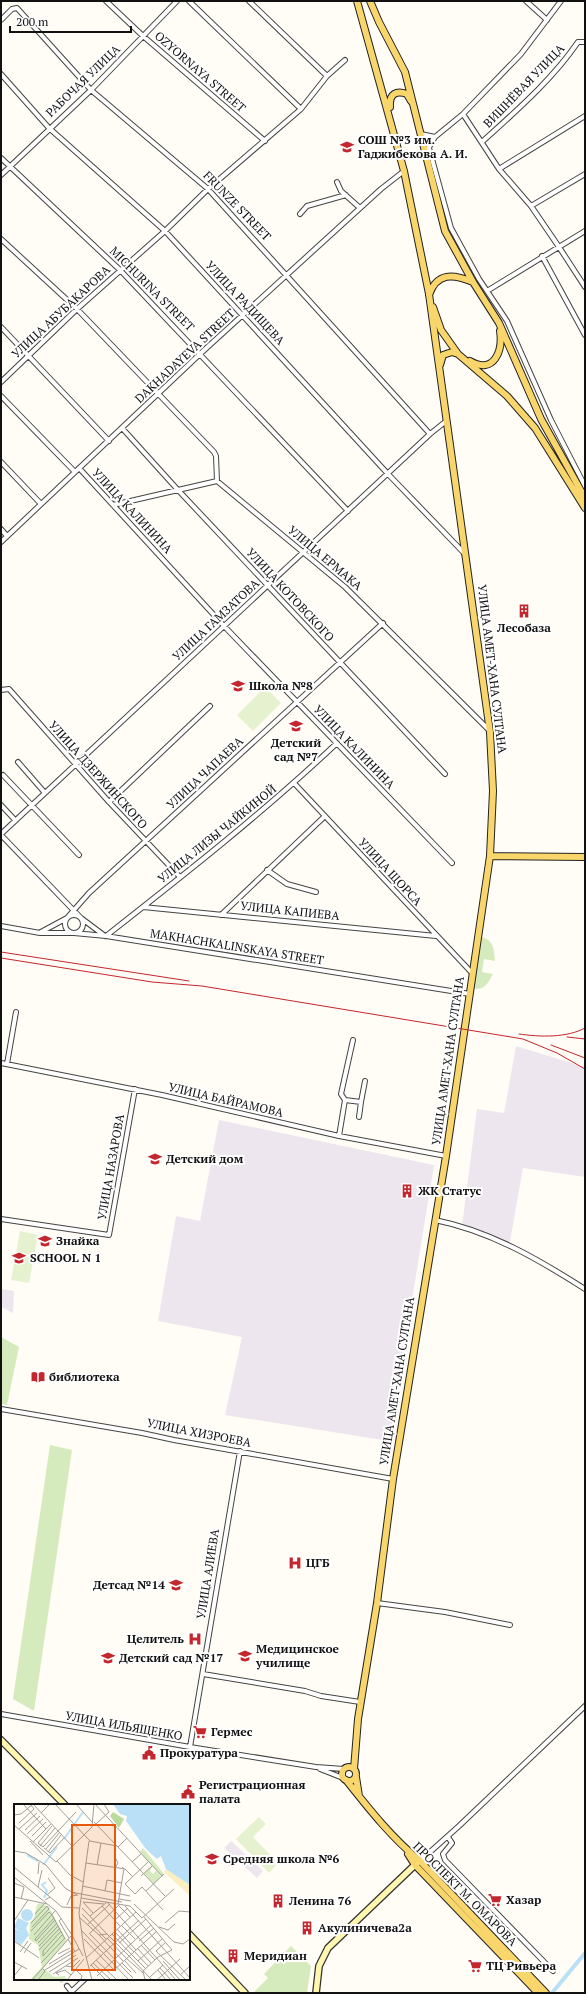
<svg xmlns="http://www.w3.org/2000/svg" width="586" height="1994" viewBox="0 0 586 1994" font-family="'PT Serif',serif">
<style>
.industrial{fill:#eee6ef}
.green{fill:#d5ebbd}
.pitch{fill:#e6f2cf}
.lines{fill:none;stroke-linecap:round;stroke-linejoin:round}
.canal{stroke:#b9e0f7;stroke-width:4}
.street-tunnel{stroke:#dbdad3;stroke-width:4;stroke-dasharray:4 2;stroke-linecap:butt}
.street-casing{stroke:#444;stroke-width:6}
.secondary-casing{stroke:#333;stroke-width:8}
.primary-casing{stroke:#222;stroke-width:8}
.street{stroke:#fff;stroke-width:4}
.secondary{stroke:#fff6b0;stroke-width:5.5}
.primary{stroke:#f9d66b;stroke-width:6}
.rail{stroke:#c4262e;stroke-width:1}
.labels{text-anchor:middle;stroke-width:4;stroke-linejoin:round;paint-order:stroke}
.street-label{font-size:12px;fill:#111;stroke:#fff}
.poi-label{font-size:12px;font-weight:bold;fill:#111;stroke:#fff;text-anchor:start}
.inset-river{fill:none;stroke:#b9e0f7;stroke-width:2}
.inset-road{fill:none;stroke:#a09f9a;stroke-width:1}
.view{fill:#e8590c;fill-opacity:0.15;stroke:#e8590c;stroke-width:2}
.inset-edge{fill:none;stroke:#111;stroke-width:2}
</style>
<rect width="100%" height="100%" fill="#fffdf5"/>
<!-- industrial -->
<path class="industrial" d="M516,1046l69,21v110l-62,-9 -14,79 -47,-21 15,-117 27,4z
M219,1120l215,45 -45,276 -164,-26 17,-78 -84,-16 18,-105 24,5z
M1,1289l13,2 -1,22 -12,-6z
M231,1841l32,30 -6,7 -33,-30z"/>
<!-- green -->
<path class="green" d="M482,937c12,4 12,12 13,24l-11,-2 -2,13 11,2c-5,9 -8,16 -19,15z
M1,1337l18,10 -12,58 -6,-1z
M50,1445l22,5 -38,261 -21,-12z
M291,1946l20,20 -4,27h-54l15,-15 -4,-4z"/>
<!-- pitch -->
<path class="pitch" d="M265,687l16,16 -28,28 -16,-16z
M20,1231l18,4 -9,48 -18,-3z
M259,1817l7,7 -13,13 25,26 -9,10 -33,-34z"/>
<g class="lines">
<!-- canal -->
<path class="canal" d="M552,1993l33,-40"/>
<!-- street-tunnel -->
<path class="street-tunnel" d="M60,1979l7,7"/>
<!-- street casing -->
<g class="street-casing">
<path id="street" d="M106,1l37,35 122,105
M189,1l112,108
M249,1l78,75
M526,1l21,19
M1,20l11,-11 5,-1 74,82 117,99 222,245
M1,74l48,54 116,103 223,243 76,79
M463,114l36,55 32,37 28,41 26,40
M421,134l14,3
M482,142c34,-31 70,-62 96,-100h7
M429,148l22,80 28,51 28,42 44,99 34,66
M428,149l7,-12 28,-23 58,-60 40,-53
M1,158l119,112 228,241
M499,169l86,-53
M1,175l90,-85 86,-89
M337,182l4,9 19,17
M531,206l54,-32
M300,214l7,-8 39,-11
M1,239l76,70 137,143 2,4 1,25
M542,256l43,79
M487,291l98,-60
M1,327l108,114
M1,382l76,-73 88,-78 43,-42 93,-80 26,-33 18,-16
M1,396l74,76
M122,428l56,62 267,284
M1,462l40,42
M79,468l145,158 228,237
M113,505l104,-24 128,106 145,144
M1,529l6,7
M1,542l200,-189 180,-164 23,-18
M1,690l8,-1 100,113 71,75
M18,762l27,31
M3,775l76,80
M294,783l178,190
M109,802l101,-96
M1,805l14,15
M1,834l429,-400 15,-12
M1,835l80,83 24,18
M267,870l20,14 29,8
M143,907l293,29
M221,915l104,-99
M65 924a9 9 0 1 1 18 0a9 9 0 1 1-18 0Z
M1,926l39,7h34l32,3 364,58
M41,932l26,-14 22,-25 294,-270
M106,936c79,-62 158,-124 231,-193
M1,1063l161,32 177,41 107,20
M7,1064l9,-52
M345,1100l-4,-6 12,-54
M361,1102l4,-21
M339,1136l6,-36 16,2 -2,15
M1,1219l108,16 26,-146
M435,1220c55,11 103,39 150,69
M1,1409l141,24 32,7 219,39
M377,1603l68,9 65,13
M203,1674l102,17 16,5 39,6
M1,1714l189,33 126,20 28,2
M190,1747l50,-296
M320,1769l23,9
M448,1837l4,6 -9,11 2,6 108,111
M420,1861l39,-35 126,-120
M67,1986l5,6
M70,1993l15,-14"/>
</g>
<!-- secondary casing -->
<g class="secondary-casing">
<path id="secondary" d="M1,1740l64,65
M189,1934l56,59
M316,1993l3,-27 9,-18 90,-86"/>
</g>
<!-- primary casing -->
<g class="primary-casing">
<path id="primary" d="M370,1l9,21 26,50 40,159 28,51 26,41 42,96 44,79
M390,107c-1,-13 6,-17 17,-13l4,7
M429,295c8,-23 24,-21 44,-13
M433,307l8,23 17,24 49,42 28,32 50,80
M470,361c24,14 33,-10 30,-30
M440,365l3,-10 9,-3 6,2
M490,856l95,1
M342 1774a7 7 0 1 1 14 0a7 7 0 1 1-14 0Z
M354,1769l4,-50 19,-116 16,-124 53,-323 44,-300 3,-65 -3,-59 -61,-438 -25,-123 -47,-170
M356,1777l3,19
M346,1780c23,29 45,57 74,81l126,132
M408,1854l7,11 123,128"/>
</g>
<!-- street -->
<use href="#street" class="street"/>
<!-- secondary -->
<use href="#secondary" class="secondary"/>
<!-- primary -->
<use href="#primary" class="primary"/>
<!-- rail -->
<path class="rail" d="M1,952l188,29
M1,958l151,24 50,4 321,53 34,14 28,16
M519,1034c21,3 48,4 66,-6
M567,1037l18,2
M551,1045l34,13"/>
</g>
<!-- icons -->
<defs>
<g id="school-bare" transform="scale(1.08)"><path d="M0-5L7-2L0 1L-7-2ZM-4 1L0 2.5L4 1V4Q0 6-4 4Z" fill="#c4262e" stroke="#fff" stroke-width="2.5" paint-order="stroke"/></g>
<g id="building-bare" transform="scale(1.08)"><path d="M-4-6H4V6H1V3H-1V6H-4ZM-2.5-4.3h1.7v1.8h-1.7ZM.8-4.3h1.7v1.8H.8ZM-2.5-1h1.7V.8h-1.7ZM.8-1h1.7V.8H.8Z" fill="#c4262e" stroke="#fff" stroke-width="2.5" paint-order="stroke"/></g>
<g id="library-bare" transform="scale(1.08)"><path d="M-6-4Q-3-5.5-.7-3.5V5Q-3 3-6 4ZM6-4Q3-5.5 .7-3.5V5Q3 3 6 4Z" fill="#c4262e" stroke="#fff" stroke-width="2.5" paint-order="stroke"/></g>
<g id="hospital-bare" transform="scale(1.08)"><path d="M-5-5h3v3.5h4V-5h3V5h-3V1.5h-4V5h-3Z" fill="#c4262e" stroke="#fff" stroke-width="2.5" paint-order="stroke"/></g>
<g id="university-bare" transform="scale(1.08)"><path d="M0-5L7-2L0 1L-7-2ZM-4 1L0 2.5L4 1V4Q0 6-4 4Z" fill="#c4262e" stroke="#fff" stroke-width="2.5" paint-order="stroke"/></g>
<g id="supermarket-bare" transform="scale(1.08)"><path d="M-6-5.5h2.5l.6 2H6L4.5 2H-2.5L-4.4-4H-6ZM-1.5 3.2a1.3 1.3 0 1 0 .1 0ZM3 3.2a1.3 1.3 0 1 0 .1 0Z" fill="#c4262e" stroke="#fff" stroke-width="2.5" paint-order="stroke"/></g>
<g id="civic-bare" transform="scale(1.08)"><path d="M-.6-6.5H3V-4.5H.6V-3L4-1V1h2V6H-6V1h2V-1L-.6-3ZM-1.2 2.5V6h2.4V2.5Z" fill="#c4262e" stroke="#fff" stroke-width="2.5" paint-order="stroke"/></g>
</defs>
<g fill-rule="evenodd">
<use href="#school-bare" x="347" y="147"/>
<use href="#building-bare" x="524" y="611"/>
<use href="#school-bare" x="238" y="686"/>
<use href="#school-bare" x="296" y="726"/>
<use href="#school-bare" x="155" y="1159"/>
<use href="#building-bare" x="407" y="1191"/>
<use href="#school-bare" x="45" y="1241"/>
<use href="#school-bare" x="19" y="1258"/>
<use href="#library-bare" x="38" y="1377"/>
<use href="#hospital-bare" x="295" y="1563"/>
<use href="#school-bare" x="176" y="1585"/>
<use href="#hospital-bare" x="195" y="1639"/>
<use href="#university-bare" x="245" y="1656"/>
<use href="#school-bare" x="108" y="1658"/>
<use href="#supermarket-bare" x="200" y="1732"/>
<use href="#civic-bare" x="149" y="1753"/>
<use href="#civic-bare" x="188" y="1792"/>
<use href="#school-bare" x="212" y="1859"/>
<use href="#supermarket-bare" x="495" y="1900"/>
<use href="#building-bare" x="278" y="1901"/>
<use href="#building-bare" x="307" y="1928"/>
<use href="#building-bare" x="233" y="1956"/>
<use href="#supermarket-bare" x="475" y="1966"/>
</g>
<g class="labels">
<!-- street labels -->
<g class="street-label">
<text transform="translate(200 72) rotate(41)" y="4">OZYORNAYA STREET</text>
<text transform="translate(83 81) rotate(-44)" y="4">РАБОЧАЯ УЛИЦА</text>
<text transform="translate(524 86) rotate(-46)" y="4">ВИШНЁВАЯ УЛИЦА</text>
<text transform="translate(237 206) rotate(46)" y="4">FRUNZE STREET</text>
<text transform="translate(152 289) rotate(45)" y="4">MICHURINA STREET</text>
<text transform="translate(245 303) rotate(47)" y="4">УЛИЦА РАДИЩЕВА</text>
<text transform="translate(61 312) rotate(-43)" y="4">УЛИЦА АБУБАКАРОВА</text>
<text transform="translate(185 356) rotate(-43)" y="4">DAKHADAYEVA STREET</text>
<text transform="translate(132 511) rotate(47)" y="4">УЛИЦА КАЛИНИНА</text>
<text transform="translate(325 558) rotate(40)" y="4">УЛИЦА ЕРМАКА</text>
<text transform="translate(290 595) rotate(47)" y="4">УЛИЦА КОТОВСКОГО</text>
<text transform="translate(216 620) rotate(-43)" y="4">УЛИЦА ГАМЗАТОВА</text>
<text transform="translate(492 669) rotate(83)" y="4">УЛИЦА АМЕТ-ХАНА СУЛТАНА</text>
<text transform="translate(354 747) rotate(46)" y="4">УЛИЦА КАЛИНИНА</text>
<text transform="translate(205 773) rotate(-43)" y="4">УЛИЦА ЧАПАЕВА</text>
<text transform="translate(98 775) rotate(48)" y="4">УЛИЦА ДЗЕРЖИНСКОГО</text>
<text transform="translate(217 834) rotate(-39)" y="4">УЛИЦА ЛИЗЫ ЧАЙКИНОЙ</text>
<text transform="translate(390 872) rotate(47)" y="4">УЛИЦА ЩОРСА</text>
<text transform="translate(290 911) rotate(6)" y="4">УЛИЦА КАПИЕВА</text>
<text transform="translate(237 947) rotate(9)" y="4">MAKHACHKALINSKAYA STREET</text>
<text transform="translate(448 1061) rotate(-82)" y="4">УЛИЦА АМЕТ-ХАНА СУЛТАНА</text>
<text transform="translate(226 1100) rotate(13)" y="4">УЛИЦА БАЙРАМОВА</text>
<text transform="translate(111 1167) rotate(-80)" y="4">УЛИЦА НАЗАРОВА</text>
<text transform="translate(397 1381) rotate(-81)" y="4">УЛИЦА АМЕТ-ХАНА СУЛТАНА</text>
<text transform="translate(199 1433) rotate(11)" y="4">УЛИЦА ХИЗРОЕВА</text>
<text transform="translate(208 1574) rotate(-81)" y="4">УЛИЦА АЛИЕВА</text>
<text transform="translate(124 1726) rotate(10)" y="4">УЛИЦА ИЛЬЯЩЕНКО</text>
<text transform="translate(465 1894) rotate(45)" y="4">ПРОСПЕКТ М. ОМАРОВА</text>
</g>
<!-- poi labels -->
<g class="poi-label">
<text x="358" y="144">СОШ №3 им.<tspan x="358" dy="14">Гаджибекова А. И.</tspan></text>
<text x="524" y="632" text-anchor="middle">Лесобаза</text>
<text x="249" y="690">Школа №8</text>
<text x="296" y="747" text-anchor="middle">Детский<tspan x="296" dy="14">сад №7</tspan></text>
<text x="166" y="1163">Детский дом</text>
<text x="418" y="1195">ЖК Статус</text>
<text x="56" y="1245">Знайка</text>
<text x="30" y="1262">SCHOOL N 1</text>
<text x="49" y="1381">библиотека</text>
<text x="306" y="1567">ЦГБ</text>
<text x="165" y="1589" text-anchor="end">Детсад №14</text>
<text x="184" y="1643" text-anchor="end">Целитель</text>
<text x="256" y="1653">Медицинское<tspan x="256" dy="14">училище</tspan></text>
<text x="119" y="1662">Детский сад №17</text>
<text x="211" y="1736">Гермес</text>
<text x="160" y="1757">Прокуратура</text>
<text x="199" y="1789">Регистрационная<tspan x="199" dy="14">палата</tspan></text>
<text x="223" y="1863">Средняя школа №6</text>
<text x="506" y="1904">Хазар</text>
<text x="289" y="1905">Ленина 76</text>
<text x="318" y="1932">Акулиничева2а</text>
<text x="244" y="1960">Меридиан</text>
<text x="486" y="1970">ТЦ Ривьера</text>
</g>
</g>
<!-- overview -->
<g transform="translate(14 1804)">
<rect width="176" height="176" fill="#fffdf5"/>
<path d="M129,44l21,26 -2,2 -22,-24zM138,62l-2,5 3,3 3,-3 5,5 -7,8 -10,-11zM26,99l9,4 18,34 -24,27 11,9 11,-1 2,4h-37l12,-13 -4,-22 -9,-6 1,-16 4,-5 3,-13z" fill="#d5ebbd"/>
<path d="M99,8l11,7 -5,9 -9,-12z" fill="#b9dc9c"/>
<path d="M152,65l24,16 -1,10 -25,-23z" fill="#fbeec1"/>
<path d="M99,0h77v81l-24,-16 -5,-13 -4,3 -11,-10 -20,-28 1,-5 -7,-2zM7 111a6 6 0 1 1 12 0a6 6 0 1 1-12 0ZM4,114l11,5 -3,5 3,7 -8,10 -7,-5v-12l7,4 -7,-5z" fill="#b9e0f7"/>
<path class="inset-river" d="M50,35l19,-27M13,51l11,6M29,61l14,-18M30,94l3,-7 -5,-6 4,-3"/>
<path class="inset-road" d="M9,0l23,25M19,0l39,42M41,0l35,37M62,0l16,18M81,0l67,72M27,9l9,-9M0,11l7,-1 12,-10M80,18l71,74M5,19l15,-14 -3,-4M82,20l13,-12 -5,-8M0,21l42,37 28,-27M38,22l-14,17 5,4 33,-35M5,25l18,-16M11,26l15,-14M13,30l16,-15M70,31l8,-8 2,-23M18,32l14,-14M16,37l13,14M75,37l-10,72 5,36 8,31M76,37l27,5M19,38l18,-18M26,42l15,-18M104,43l9,-9M30,44l6,5 14,-15M32,45l13,-16M0,47l12,2 20,12 19,23 12,7M34,48l13,-17M43,57l13,14 13,7M118,58l9,-8M72,59l39,6 8,8M83,61l4,-22M0,63l36,30M101,64l3,-5 -3,-6M24,70l1,-12M127,72l11,-10M0,73l42,34 16,24 11,21M0,79l10,4 -3,12M111,80l23,-22M111,80l10,10 7,-7M68,82l48,10M24,83l4,-17M128,83l21,23M91,87l2,-11 15,3M132,87l18,-17M57,88l51,10M33,91l8,-7 -7,-10M0,93l33,7M67,94l49,8 12,12 32,-29M105,95l12,2M31,96l5,-3 12,10 17,1M69,98l21,2M69,98l10,11M93,98l69,78M104,100l6,-35 -2,-2M120,100l40,38 9,2 7,-5M53,101l4,-9 7,-1M88,102l18,20M105,102l11,11M111,102l65,72M68,104l27,28M21,110l9,-10M68,110l24,25M38,111l13,24M76,112l17,-14M65,113l20,18 8,-1M130,113l28,33 -14,7 -15,14 2,9M40,114l-19,21 1,2 19,-21M47,115l-2,2 10,17M101,116l13,-12M0,117l14,-21M17,119l16,-17M151,119l14,-12 11,1M73,121l23,-21M107,121l14,14M18,123l17,-18 -2,-3M145,123l9,3 7,-6M103,125l19,21M67,126l48,50M17,127l18,-19 3,3M100,127l20,21M75,129l44,45M75,130l31,-30M98,130l19,20M20,131l21,-24M85,131l24,26M95,132l20,20M93,134l19,20M54,135l7,13M70,135l30,31 42,-38M0,137l25,17M125,137l15,-13M24,139l19,-20M105,139l27,-24M127,141l14,15M25,142l19,-20M123,144l14,15M25,146l21,-22M120,147l14,15M142,147l30,29M142,147l9,-8M6,148l8,-11M10,149l7,-10M44,150l12,-6M117,150l15,15M29,152v-5l18,-20M29,152l20,-22M115,152l23,24M72,154l50,-46M112,154l17,15M82,156l21,20M110,156l12,13M124,157l24,-22M149,157l17,19M0,158l13,7M27,159l24,-25M79,159l18,17M108,159l9,9M35,160l23,-14M77,161l15,15M52,162l7,1 7,-7M76,162l49,-46M146,164l11,12M61,165l7,7 -1,4M31,166l34,-21M144,166l8,10M35,168l27,-17M39,170l25,-16M45,171l-3,-2 9,-3 6,5M166,171l10,-9M0,172l8,-10M83,172l54,-51M136,173l13,-12M18,176l40,-45M24,176l7,-9 -2,-2M53,176l17,-21M143,176l23,-21"/>
<path class="view" d="M58,21h43v145h-43z"/>
<rect width="176" height="176" class="inset-edge"/>
</g>
<!-- border -->
<rect width="586" height="1994" fill="none" stroke="#111111" stroke-width="4"/>
<!-- scale -->
<path d="M10 26v6h121v-6" fill="none" stroke="#111111" stroke-width="2"/>
<text x="16" y="26" font-size="12" fill="#111111" stroke="#ffffff" stroke-width="3" paint-order="stroke">200 m</text>
</svg>
